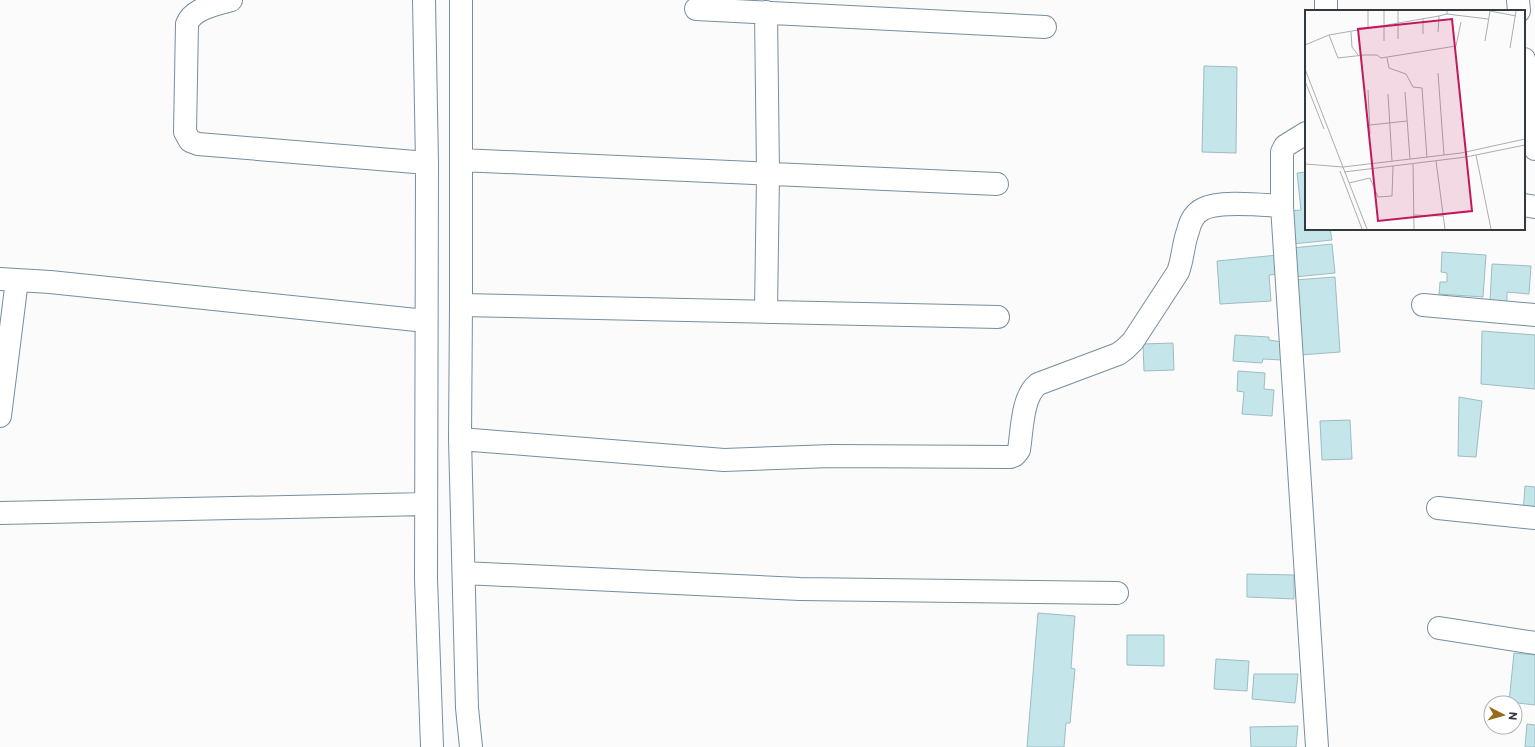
<svg xmlns="http://www.w3.org/2000/svg" width="1535" height="747" viewBox="0 0 1535 747" font-family="Commissioner,sans-serif">
<style>
.building{fill:#c4e5e9;stroke:#9dbdc1}
.lines{fill:none;stroke-linecap:round;stroke-linejoin:round}
.minor-casing{stroke:#778e9d;stroke-width:24}
.minor{stroke:#fff;stroke-width:22}
.inset-road{fill:none;stroke:#aaaeb0;stroke-width:1}
.view{fill:#c2185b;fill-opacity:0.15;stroke:#c2185b;stroke-width:2}
.inset-edge{fill:none;stroke:#303a40;stroke-width:2}
</style>
<rect width="100%" height="100%" fill="#fbfbfb"/>
<!-- building -->
<path class="building" d="M1204,66l33,1 -1,86 -34,-1z
M1306,172v57h24l2,11 -40,4 -3,-33 12,-1 -4,-37z
M1332,244l3,29 -41,4 -2,-29z
M1442,252l44,3 -3,42 -44,-3 1,-12h7v-9l-6,-1z
M1278,255l1,19 -10,1 2,26 -51,3 -3,-43z
M1492,264l39,2 -2,28 -22,-2v10l-17,-1z
M1335,277l5,75 -40,3 -6,-75z
M1482,331l53,4v54l-54,-5z
M1235,335l34,2v3l14,2 -1,18 -19,-1 -1,4 -29,-2z
M1173,343l1,27 -30,1 -1,-27z
M1238,371l27,2 -1,16 10,1 -2,26 -30,-2 2,-22 -7,-1z
M1459,397l23,4 -6,56 -18,-1z
M1350,420l2,39 -30,1 -2,-39z
M1525,486l10,1v28l-12,-1z
M1247,574l47,1v24l-47,-2z
M1038,613l37,3 -4,52 4,1 -5,54h-4l-2,24h-37z
M1127,635h37v31l-37,-1z
M1514,653l21,2v50l-26,-3z
M1216,659l33,2 -2,30 -33,-2z
M1254,674h44l-3,29 -43,-4z
M1527,724l8,1v22h-10z
M1298,726l-2,21h-45l-1,-20z"/>
<g class="lines">
<!-- minor casing -->
<g class="minor-casing">
<path id="minor" d="M231,0c-15,5 -38,8 -44,24l-2,108 5,9 8,3 229,19
M424,0l3,163 -1,416 6,168
M461,0v305l-1,134 7,269 4,39
M1326,0v11
M1518,0l1,11
M696,9l349,18
M1524,59l11,90
M1306,133l-21,13 -3,6v54l35,541
M461,160l536,24
M1524,205l11,2
M0,279l50,3 376,39
M461,305l537,12
M1423,305l112,10
M766,312l2,-138 -2,-162
M0,416l17,-136
M460,439l264,21 107,-4 179,1 5,-2 4,-5c3,-19 3,-54 19,-66l80,-30 7,-5 8,-8 45,-69c5,-13 5,-28 10,-41 2,-9 7,-18 15,-22 17,-9 59,-4 79,-3
M1438,508l97,10
M0,513l426,-9
M464,573l336,16 317,4
M1439,628l96,15"/>
</g>
<!-- minor -->
<use href="#minor" class="minor"/>
</g>
<!-- overview -->
<g transform="translate(1305 10)">
<rect width="220" height="220" fill="#fbfbfb"/>
<path class="inset-road" d="M63,1v17M93,1v28M185,1l26,5M142,4l41,5M118,8v16M46,22l1,15 6,8M133,22l1,-16M24,25l9,23 26,-3h13l4,3 75,-12 5,-24M79,31v-30M180,31l5,-30M0,35l24,-10 110,-19 8,-2v-3M205,38l6,-37M82,48l2,10 17,6 7,13 9,1 5,70M0,59l62,160M133,63l6,82M0,71l19,48M63,80l2,44M100,82l5,67M83,84l4,67M65,115l37,-4M171,145l15,74M131,151l9,68M0,154l38,3 118,-14 64,-14M108,154l1,65M35,161l22,58M39,162l122,-15 59,-12M44,173l21,-5 8,19 14,-1 1,-30M108,205l30,1"/>
<path class="view" d="M147,9l20,192 -94,10 -20,-192z"/>
<rect width="220" height="220" class="inset-edge"/>
</g>
<!-- north arrow -->
<g transform="translate(1503 715) rotate(96)"><circle r="19" fill="#ffffff" stroke="#acb0b3"/>
<path d="M0-3L7 15L0 10L-7 15Z" fill="#976b18"/>
<text y="-6" font-size="11" font-weight="bold" text-anchor="middle" fill="#303a40">N</text>
</g>
</svg>
